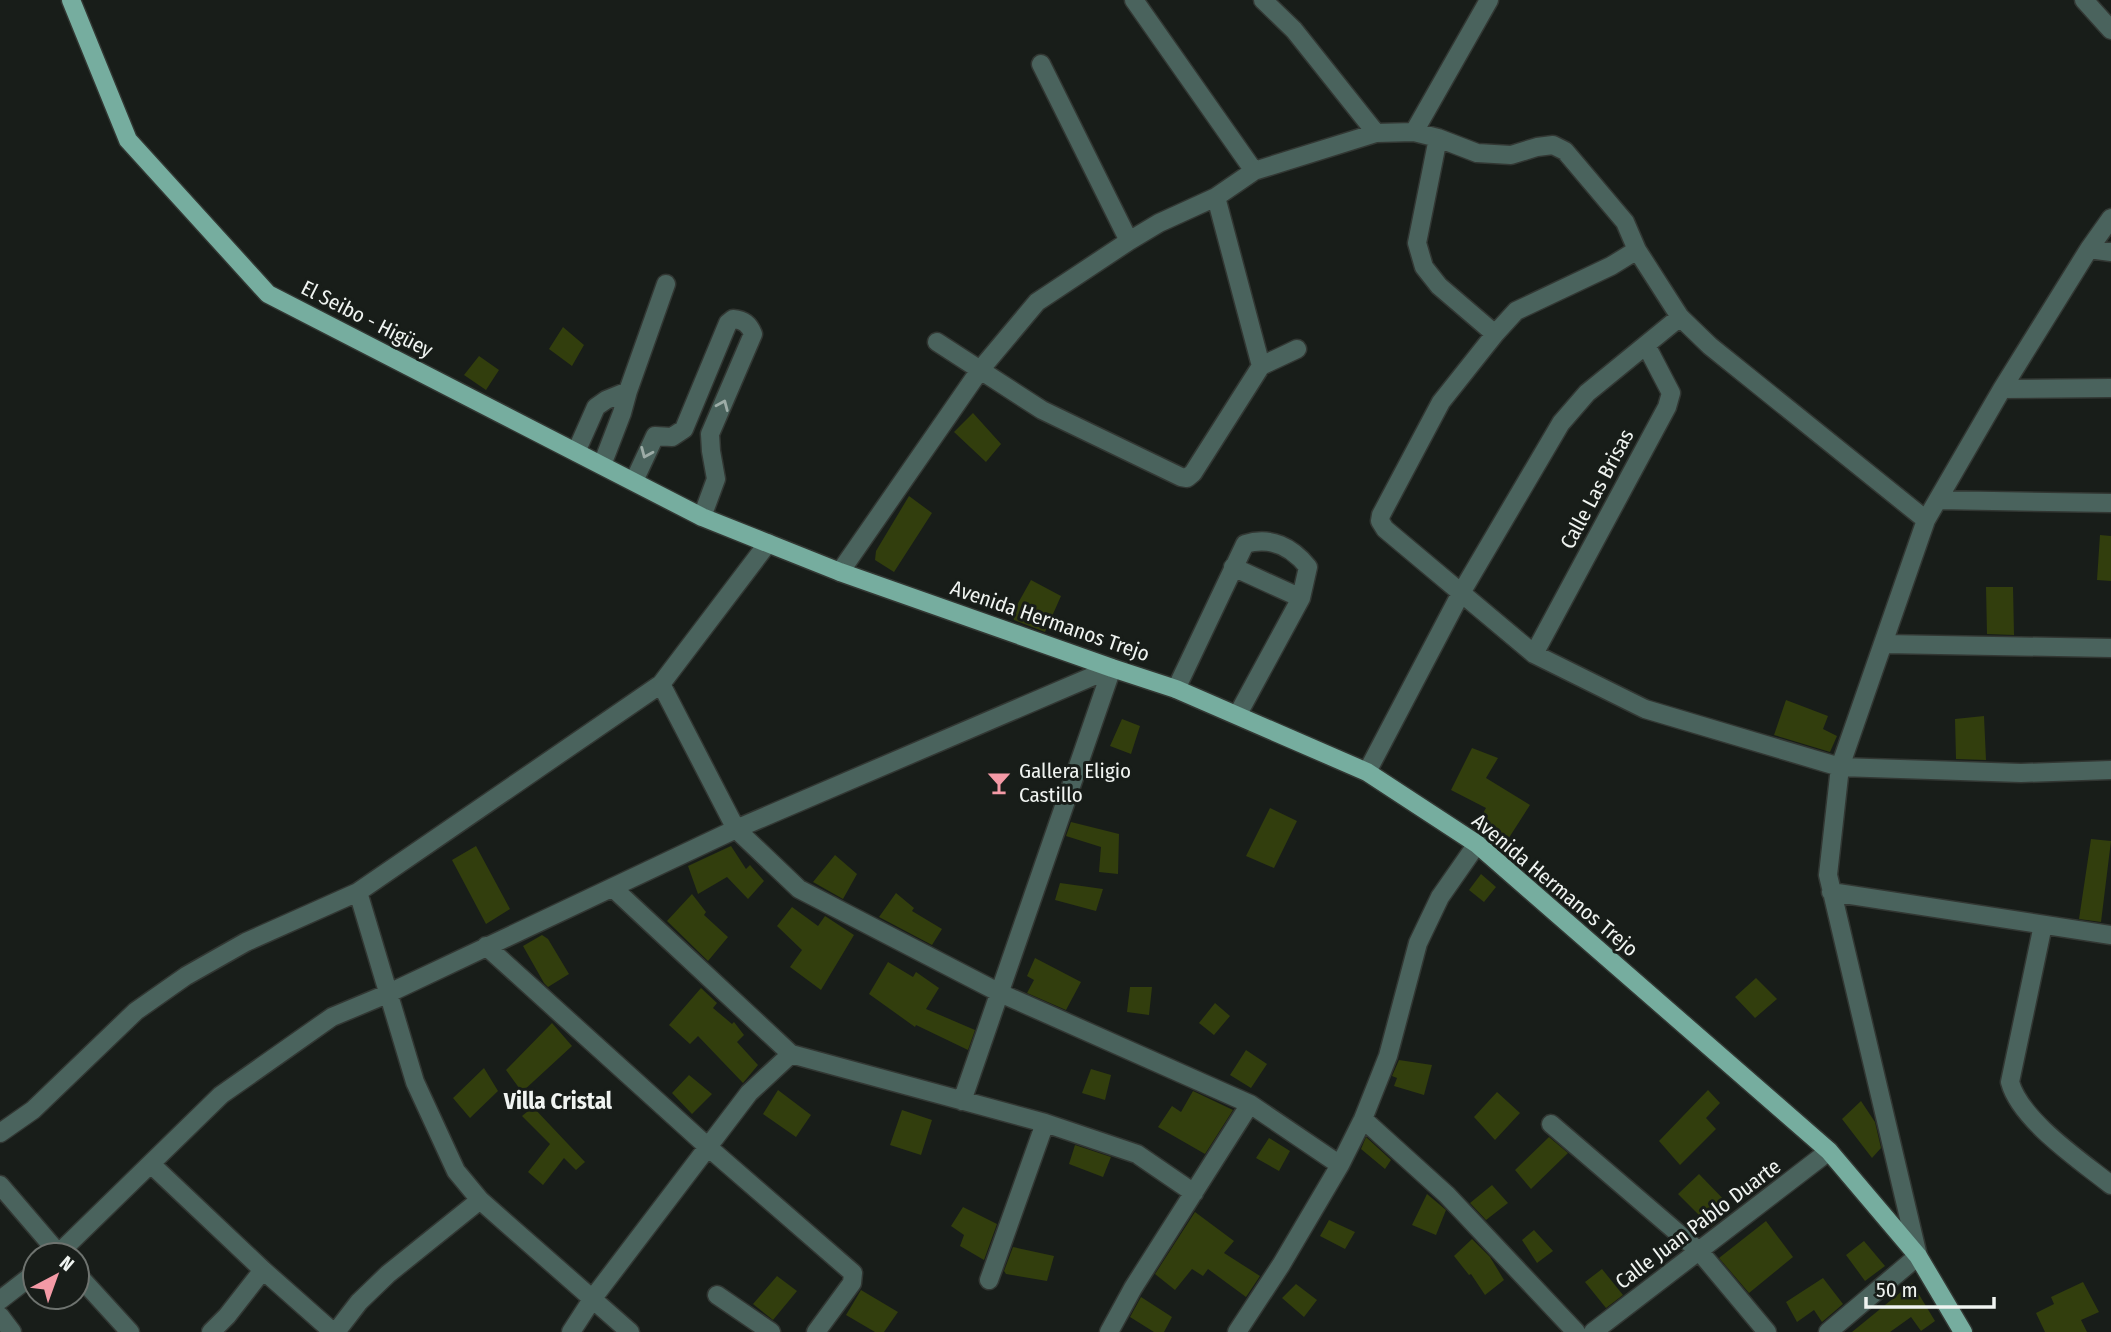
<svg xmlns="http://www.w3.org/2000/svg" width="2111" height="1332" viewBox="0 0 2111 1332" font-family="'Fira Sans Condensed',sans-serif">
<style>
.building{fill:#323e0d}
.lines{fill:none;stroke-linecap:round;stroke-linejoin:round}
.minor-casing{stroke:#323733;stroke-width:21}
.major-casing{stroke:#323733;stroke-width:21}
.minor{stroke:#4a635d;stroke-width:18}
.major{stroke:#76ad9f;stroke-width:18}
.oneway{stroke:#9daca7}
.labels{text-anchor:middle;stroke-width:6;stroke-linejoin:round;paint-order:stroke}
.street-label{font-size:21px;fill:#f0f4f1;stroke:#181d19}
.poi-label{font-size:21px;fill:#f0f4f1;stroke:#181d19;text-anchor:start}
.neighbourhood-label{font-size:23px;font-weight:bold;fill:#f0f4f1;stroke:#181d19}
</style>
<rect width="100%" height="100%" fill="#181d19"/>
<!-- building -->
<path class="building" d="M563,327l21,18 -12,21 -23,-17z
M479,356l20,14 -13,20 -22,-15z
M973,413l28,31 -15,18 -32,-30z
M909,496l23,17 -38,59 -19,-12 1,-9z
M2100,535l11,1v45l-14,-1z
M1031,580l30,16 -16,36 -31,-12 -2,-6z
M1986,587h27l1,48 -27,-1z
M1786,700l42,16 -5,13 14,7 -7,16 -56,-17z
M1984,716l2,44 -30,-1 -1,-40z
M1122,719l18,7 -9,28 -21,-8z
M1472,748l26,10 -12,20 44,27 -27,42 -14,-9 4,-10 -14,-8 7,-12 -35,-18z
M1270,808l27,13 -23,47 -28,-12z
M1071,822l48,12 -1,40 -19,-2 2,-25 -35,-11z
M2091,839l20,2 -10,81 -22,-3z
M476,846l34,63 -24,15 -34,-64z
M731,846l15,23 4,-4 14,16 -16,18 -21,-22 -29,17 -10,-28z
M835,855l22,19 -14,25 -30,-17z
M1481,874l15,13 -12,15 -15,-12z
M1060,883l43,6 -7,22 -41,-11z
M896,893l18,15 -2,3 30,18 -10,16 -53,-28z
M692,894l14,18 -2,3 24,22 -20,24 -41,-40z
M792,907l26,19 7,-10 29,19 -33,55 -31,-23 12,-17 -25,-24z
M542,935l6,4 21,35 -21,13 -4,-4 -21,-37z
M1035,958l46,24 -15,28 -39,-17 7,-13 -7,-4z
M888,962l25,15 3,-5 23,16 -13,21 49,21 -7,20 -52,-25 -1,2 -46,-33z
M1756,978l21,21 -22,19 -20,-21z
M1130,987h22l-3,28 -22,-3z
M701,988l16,15 -4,5 19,16 2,-2 10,13 -7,7 21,23 -15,18 -45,-47 -8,8 -21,-19z
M1215,1003l15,13 -16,19 -15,-12z
M552,1023l20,23 -50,46 -16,-22z
M1246,1050l21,14 -16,24 -21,-13z
M1399,1060l33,5 -8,30 -30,-9 3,-8 -5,-2z
M484,1068l14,23 -28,27 -17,-20z
M1091,1069l20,6 -6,25 -23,-7z
M689,1075l23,19 -20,20 -20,-21z
M778,1090l33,25 -15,22 -33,-23z
M1708,1090l12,13 -14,15 10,11 -36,36 -21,-24z
M1193,1091l40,19 -28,44 -47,-27 14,-21 9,6z
M1497,1092l23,21 -25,27 -21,-23z
M1861,1101l14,21 6,26 -9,10 -30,-39z
M533,1107l52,55 -9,8 -12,-12 -21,27 -15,-13 22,-28 -28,-28z
M902,1110l30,10 -11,35 -31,-10z
M1366,1137l25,23 -6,9 -24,-20z
M1549,1137l19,16 -37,36 -16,-19z
M1269,1138l21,13 -11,20 -23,-13z
M1075,1145l36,12 -8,20 -34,-13z
M1699,1174l33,34 -21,19 -33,-33z
M1492,1185l16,18 -22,17 -16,-17z
M1427,1194l19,16 -10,25 -24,-10z
M963,1207l34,17 -13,36 -24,-14 4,-11 -13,-9z
M1195,1212l39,29 -10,12 36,23 -14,21 -38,-28 -5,7 -11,-7 -17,21 -20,-16z
M1329,1220l26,12 -10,17 -25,-13z
M1766,1221l27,36 -44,36 -30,-35z
M1534,1230l19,21 -16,12 -15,-23z
M1472,1239l18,18 14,23 -19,15 -14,-21 -2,1 -15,-19z
M1864,1241l21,25 -20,15 -19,-26z
M1013,1247l41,9 -7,25 -41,-7 -2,-3z
M1602,1269l21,26 -17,13 -21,-26z
M777,1276l20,15 -24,29 -20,-16z
M1823,1278l20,26 -21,18 -8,-12 -17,12 -11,-20z
M2083,1282l16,30 -18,8 6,12h-42l-9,-19 18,-9 -3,-7z
M1912,1283l23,38 -14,10 -10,-14 -21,15h-38z
M1296,1284l21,16 -13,17 -22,-19z
M861,1290l37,22 -14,20h-9l-29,-17z
M1141,1297l31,20 -8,15h-10l-24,-15z"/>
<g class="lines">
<!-- minor casing -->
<g class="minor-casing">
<path id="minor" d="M1134,0l120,171
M1263,0l31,30 82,103
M2084,0l27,30
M1041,64l88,177
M1414,132l75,-132
M1438,138l-21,105 7,24 15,19 56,48
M1216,197l45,169
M2089,249l22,3
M1637,250l-26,16 -95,45 -21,23 -54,68 -60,113 -1,6 5,8 149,125 111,55 195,58 181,6 90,-3
M937,342l105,68 139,67 6,1 6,-5 68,-107 36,-17
M2002,389l109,-1
M576,452l20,-45 10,-7 22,-9 38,-107
M602,465l20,-52 6,-22
M634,481l21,-45 17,1 12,-8 44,-106 5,-4c11,1 16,5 20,15l-43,100 1,17 5,28 -14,38
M1938,500l173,3
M1233,567l68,31
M840,572l140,-202 57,-68 92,-61 30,-18 57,-26 38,-26 122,-38 38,-1 24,6 39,15 34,2 26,-8 16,-2 12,6 60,71 12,28 43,67 30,29 216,174
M1885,644l226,4
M1534,654l133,-247 4,-14 -25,-48
M661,684l75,145 63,60 201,104 250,111 90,61
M1176,689l69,-145c26,-8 47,3 63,23l-7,31 -63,116
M1367,772l94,-179 100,-170 26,-30 93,-76
M613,888l178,166 254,69 92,31 57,39
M358,892l57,190 41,89 24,29 150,132
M1831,892l280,43
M2043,925l-33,157c10,38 71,79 101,103
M486,946l222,201 145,126 -1,10 -36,49
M962,1101l150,-433
M1363,1119l84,76 129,137
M1551,1124l149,128 67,80
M0,1133l33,-23 103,-99 50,-35 60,-34 112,-50 303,-208 107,-141
M152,1165l111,105 70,62
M0,1185l60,70
M57,1255l164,-160 111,-78 55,-23 349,-165 376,-161
M77,1274l53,58
M989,1280l56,-157
M717,1295l54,37
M0,1300l35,-27
M0,1316l12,16
M211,1332l16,-16 36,-46
M336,1332l23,-30 29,-28 92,-74
M571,1332l22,-34 156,-205 42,-39
M1109,1332l24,-44 117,-184
M1237,1332l44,-67 59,-100 23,-46 25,-63 30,-113 22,-46 37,-53
M1593,1332l236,-181
M1828,1332l90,-76 -90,-381 12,-108 86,-247 76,-131 87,-140 22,-31"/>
</g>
<!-- major casing -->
<g class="major-casing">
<path id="major" d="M71,0l57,140 140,154 434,223 138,55 272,96 64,21 191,83 110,72 352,307 89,105 45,76"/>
</g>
<!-- minor -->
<use href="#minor" class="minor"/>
<!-- major -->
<use href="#major" class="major"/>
</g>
<!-- one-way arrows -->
<defs><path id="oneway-chevron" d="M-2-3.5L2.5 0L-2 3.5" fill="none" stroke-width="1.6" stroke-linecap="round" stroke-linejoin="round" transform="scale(1.75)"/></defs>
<g class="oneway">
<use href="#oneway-chevron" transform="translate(723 405) rotate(-67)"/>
<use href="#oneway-chevron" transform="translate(646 453) rotate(113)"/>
</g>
<!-- icons -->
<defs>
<g id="bar-bare" transform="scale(1.89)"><path d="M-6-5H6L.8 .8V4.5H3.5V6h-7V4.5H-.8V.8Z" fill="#f49aa6" stroke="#181d19" stroke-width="2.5" paint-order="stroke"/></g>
</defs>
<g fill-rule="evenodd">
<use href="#bar-bare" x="999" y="783"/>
</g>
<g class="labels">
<!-- street labels -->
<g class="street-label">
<text transform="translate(367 319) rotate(27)" y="7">El Seibo - Higüey</text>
<text transform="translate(1597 489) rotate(-62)" y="7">Calle Las Brisas</text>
<text transform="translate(1050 621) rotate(19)" y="7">Avenida Hermanos Trejo</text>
<text transform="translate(1555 885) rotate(40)" y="7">Avenida Hermanos Trejo</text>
<text transform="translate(1698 1224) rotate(-37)" y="7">Calle Juan Pablo Duarte</text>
</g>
<!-- poi labels -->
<g class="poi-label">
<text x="1019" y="778">Gallera Eligio<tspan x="1019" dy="24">Castillo</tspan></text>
</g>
<!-- neighbourhood labels -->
<g class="neighbourhood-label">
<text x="558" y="1109">Villa Cristal</text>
</g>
</g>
<!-- north arrow -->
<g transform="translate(56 1276) rotate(41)"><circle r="33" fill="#181d19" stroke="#6e736f" stroke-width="2"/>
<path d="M0-5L12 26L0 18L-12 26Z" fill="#f49aa6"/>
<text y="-10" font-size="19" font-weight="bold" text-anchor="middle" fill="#f0f4f1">N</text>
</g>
<!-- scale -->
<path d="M1866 1297v10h128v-10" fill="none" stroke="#f0f4f1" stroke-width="3.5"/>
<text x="1876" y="1297" font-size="21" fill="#f0f4f1" stroke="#181d19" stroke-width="5" paint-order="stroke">50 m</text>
</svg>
